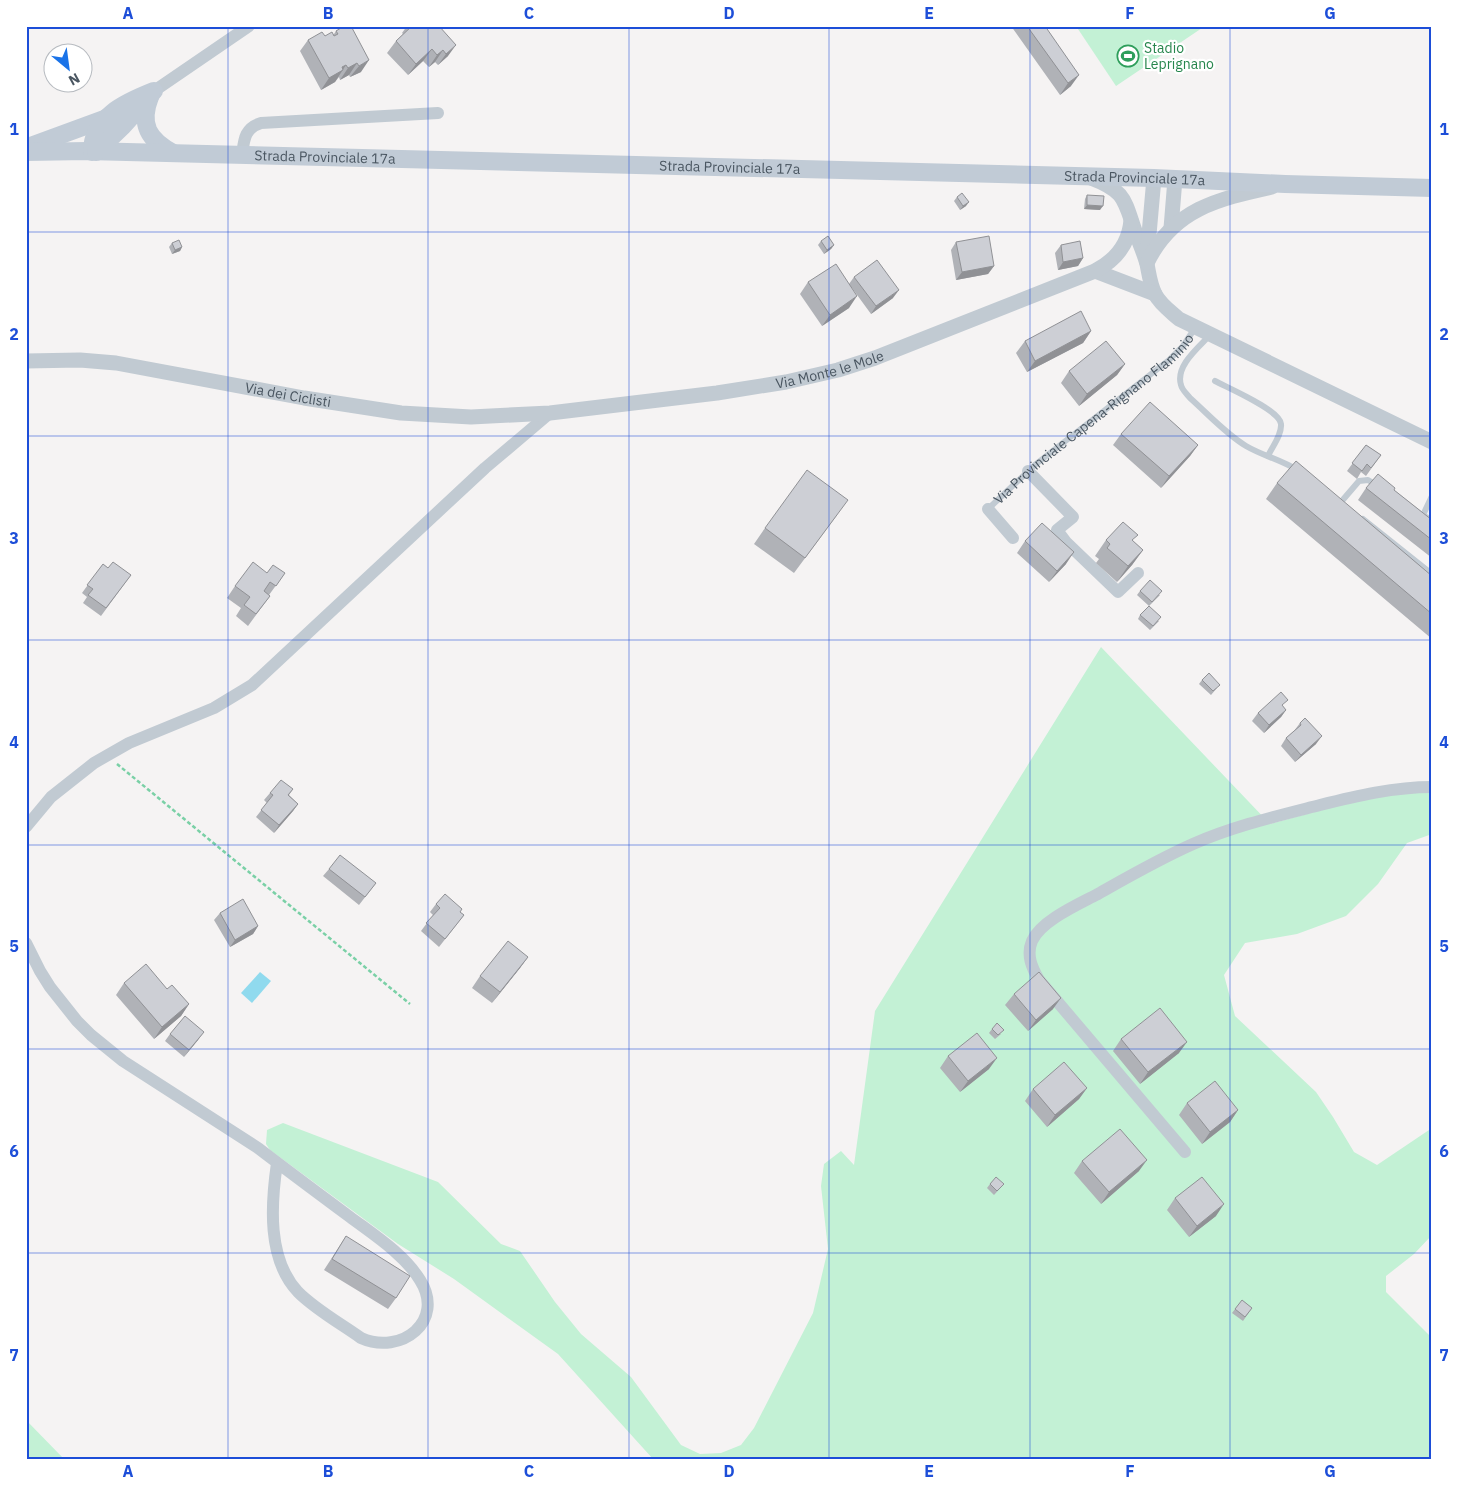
<svg xmlns="http://www.w3.org/2000/svg" width="1458" height="1485" viewBox="0 0 1458 1485" font-family="'IBM Plex Sans',sans-serif">
<style>
.green{fill:#c3f1d5}
.water{fill:#90daee}
.lines{fill:none;stroke-linecap:round;stroke-linejoin:round}
.path{stroke:#7ad0a6;stroke-width:2.5;stroke-dasharray:4 2.5;stroke-linecap:butt}
.service{stroke:#c1cad2;stroke-width:6}
.minor{stroke:#c1cad2;stroke-width:12}
.tertiary{stroke:#c1cad2;stroke-width:15}
.secondary{stroke:#c1cbd6;stroke-width:18}
.wall{fill:#b0b2b7}
.shaded-wall{fill:#909195}
.building{fill:#cdcfd5;stroke:#909195}
.grid{fill:none;stroke:#1d4ed8;stroke-width:1;stroke-opacity:0.55}
.labels{text-anchor:middle;stroke-width:4.5;stroke-linejoin:round;paint-order:stroke}
.leisure-label{font-size:14px;fill:#27864d;stroke:#fff;text-anchor:start}
.street-label{font-size:14px;fill:#4a5661;stroke:#fff}
.neatline{fill:none;stroke:#1d4ed8;stroke-width:2}
.grid-label{font-size:16px;text-anchor:middle;font-weight:bold;fill:#1d4ed8}
</style>
<rect width="100%" height="100%" fill="#f5f3f3"/>
<!-- green -->
<path class="green" d="M1076,26h129l-89,60z
M1101,647l169,177 88,-24 64,-9 10,1v42l-25,9 -29,41 -32,32 -49,18 -52,9 -21,32 11,41 81,76 17,25 21,35 23,13 55,-37v107l-18,19 -28,22v16l46,46v121h-779l-95,-105 -104,-75 -56,-35 -128,-94 -4,-6 1,-14 16,-7 155,59 63,62 19,7 35,51 26,32 50,43 50,68 19,9 21,-1 20,-8 13,-17 59,-115 15,-64 -7,-63 3,-22 17,-13 13,14 21,-154z
M26,1420l38,39h-38z"/>
<!-- water -->
<path class="water" d="M260,972l11,9 -19,22 -11,-10z"/>
<g class="lines">
<!-- path -->
<path class="path" d="M117,764l293,240"/>
<!-- service -->
<g class="service">
<path d="M1210,335c-11,12 -35,31 -29,50 1,5 6,9 9,13 18,16 36,36 56,48 17,10 36,14 53,25"/>
<path d="M1215,381c13,7 65,29 66,43 1,11 -9,23 -13,32"/>
<path d="M1432,496l-9,19 9,6"/>
<path d="M1341,502l18,-21 9,-1 10,6"/>
<path id="s1" d="M988,509l48,-45 133,-104 14,-14 12,-18"/>
<path d="M1363,519l69,55"/>
</g>
<!-- minor -->
<path class="minor" d="M154,91l95,-65
M242,155c2,-14 2,-27 19,-32l177,-10
M1028,471l45,46 -16,13 9,12 52,50 20,-19
M988,509l25,29
M26,827l25,-30 43,-34 35,-20 85,-35 38,-23 233,-217 65,-55
M26,943l14,28 10,16 27,34 14,14 32,26 135,87c30,23 61,46 92,69 24,18 54,37 70,63 26,41 -19,76 -59,58 -21,-15 -45,-28 -63,-46 -31,-33 -27,-88 -21,-129
M1185,1152l-146,-172c-7,-12 -13,-25 -7,-39 9,-20 45,-36 64,-46 32,-18 63,-36 97,-51 41,-18 84,-28 127,-39 36,-9 74,-18 112,-18"/>
<!-- tertiary -->
<g class="tertiary">
<path d="M1091,178c34,13 33,21 44,53 4,11 9,22 12,33 2,10 3,20 8,30 5,10 15,17 24,25l253,123"/>
<path d="M1171,228l4,-49"/>
<path d="M1147,257l7,-79"/>
<path d="M1147,263c26,-54 71,-64 125,-76"/>
<path d="M1095,271l60,23"/>
<path id="s2" d="M26,361l54,-1 36,3 188,35 97,15 70,4 79,-4 167,-20 69,-11 52,-12 37,-12 220,-87c21,-11 34,-27 36,-51"/>
</g>
<!-- secondary -->
<g class="secondary">
<path d="M150,97c-11,28 -1,43 23,56"/>
<path d="M28,147l79,-29"/>
<path id="s3" d="M26,152l61,-1 1067,27 131,6 147,4"/>
<path d="M92,152c0,-35 34,-50 62,-61"/>
<path d="M96,152l27,-26 28,-31"/>
</g>
</g>
<!-- wall -->
<path class="wall" d="M344,26l17,46 -11,5 -1,-2 -9,5 -1,-3 -4,5 -14,8 -21,-39 8,-11 26,-6 2,-3z
M407,26h32l9,30 -10,9 -3,-3 -6,5 -6,-6 -15,14 -21,-22 9,-12 7,-7 -1,-1z
M1011,26h34l26,60 -11,9z
M1087,195l13,15 -16,-1 1,-10z
M957,197l9,9 -6,4 -6,-9z
M821,241l13,4 -3,4 -7,5 -6,-9z
M956,242l38,24 -6,8 -32,6 -5,-30z
M172,243l10,4 -2,4 -8,3 -3,-7z
M1061,245l22,13 -5,8 -20,4 -3,-17z
M854,277l39,21 -22,16 -19,-26 -3,20 -27,18 -22,-32 8,-12 41,2z
M1091,331l-8,12 -56,29 -11,-19 9,-12z
M1125,364l-8,11 -38,31 -18,-23 8,-12z
M1121,434l77,11 -8,11 -29,32 -48,-43z
M1366,445l15,10 -15,21 -5,-4 -4,7 -10,-8z
M1277,483l155,93v63l-166,-140z
M1366,488l28,2 38,30v38l-74,-58z
M837,515l-43,58 -40,-29 11,-16z
M1106,540l27,1 10,9 -11,15 -15,17 -21,-19 3,-4 -4,-3z
M1025,541l41,23 -17,18 -32,-29z
M103,564l5,4 23,7 -30,41 -18,-13 4,-6 -5,-4z
M267,573h18l-16,22 1,1 -22,30 -12,-10 5,-8 -14,-10 8,-12z
M1140,591l20,4 -11,11 -12,-11z
M1140,615l19,6 -9,9 -12,-11z
M1202,680l15,8 -6,7 -12,-11z
M1283,707l3,3 -5,7 -17,16 -12,-12 6,-8z
M1300,723l16,21 -21,18 -14,-16 5,-8 8,-7z
M293,789l-4,6 9,9 -5,7 -19,22 -18,-16 11,-14 -3,-3 6,-7z
M329,869l47,14 -17,22 -36,-29z
M436,904l24,8 4,3 -25,32 -18,-16 12,-16 -3,-3z
M220,913l38,13 -5,8 -23,13 -16,-27z
M528,957l-8,11 -28,35 -20,-15 8,-12z
M124,983l43,6 22,15 -8,12 -27,23 -38,-44z
M1014,994l39,15 -25,22 -23,-26z
M992,1029l9,5 -6,5 -6,-6z
M170,1034l28,6 -14,17 -19,-16z
M1121,1039l58,14 -39,31 -27,-33z
M948,1056l41,13 -29,23 -20,-24z
M1087,1088l-8,11 -32,28 -22,-26 8,-12z
M1187,1103l51,7 -8,12 -28,22 -23,-29z
M1082,1161l57,10 -38,33 -27,-31z
M990,1184h14l-10,11 -7,-7z
M1175,1198l41,18 -27,21 -22,-27z
M346,1236l50,62 -8,11 -64,-39z
M1242,1300l10,8 -9,13 -11,-8z"/>
<!-- shaded-wall -->
<path class="shaded-wall" d="M456,45l-8,11 -10,9 8,-11z
M432,49l-9,12 -15,14 8,-11z
M443,50l-8,12 -6,5 8,-12z
M369,60l-8,12 -11,5 9,-11z
M357,63l-8,12 -9,5 8,-12z
M346,65l-11,17 -14,8 8,-12 13,-11z
M1079,75l-8,11 -11,9 8,-12z
M969,202l-3,4 -6,4 3,-4z
M1087,205l16,1 -3,4 -16,-1z
M834,245l-3,4 -7,5 3,-4z
M182,247l-2,4 -8,3 3,-4z
M1083,258l-5,8 -20,4 5,-8z
M994,266l-6,8 -32,6 6,-8z
M899,290l-6,8 -22,16 5,-8z
M857,296l-8,12 -27,18 8,-11z
M1091,331l-8,12 -56,29 8,-11z
M1125,364l-8,11 -38,31 8,-12z
M1198,445l-8,11 -29,32 8,-12z
M1143,550l-11,15 -15,17 11,-16z
M1074,552l-8,12 -17,18 8,-11z
M1286,710l-5,7 -17,16 5,-8z
M1322,736l-6,8 -21,18 6,-7z
M298,804l-5,7 -19,22 5,-8z
M258,926l-5,8 -23,13 5,-7z
M528,957l-8,11 -28,35 8,-11z
M1061,998l-8,11 -25,22 8,-11z
M189,1004l-8,12 -27,23 8,-12z
M204,1032l-6,8 -14,17 5,-7z
M1187,1042l-8,11 -39,31 8,-12z
M997,1058l-8,11 -29,23 8,-11z
M1087,1088l-8,11 -32,28 8,-12z
M1238,1110l-8,12 -28,22 8,-12z
M1147,1160l-8,11 -38,33 8,-12z
M1224,1204l-8,12 -27,21 8,-11z"/>
<!-- building -->
<path class="building" d="M344,26h7l18,34 -10,6 -2,-3 -9,5 -2,-3 -4,2 1,3 -14,8 -21,-38 14,-8 3,4 7,-4 2,4 4,-2 -2,-3z
M412,26h27l17,19 -10,9 -3,-4 -6,5 -5,-6 -16,15 -20,-23z
M1027,26h18l34,49 -11,8z
M962,193l7,9 -6,4 -6,-9z
M1087,195l17,1 -1,10 -16,-1z
M828,236l6,9 -7,5 -6,-9z
M989,236l5,30 -32,6 -6,-30z
M179,240l3,7 -7,3 -3,-7z
M1080,241l3,17 -20,4 -2,-17z
M877,260l22,30 -23,16 -22,-29z
M836,264l21,32 -27,19 -22,-33z
M1081,311l10,20 -56,30 -10,-20z
M1106,341l19,23 -38,30 -18,-23z
M1150,402l48,43 -29,31 -48,-42z
M1366,445l15,10 -10,13 -4,-4 -5,7 -10,-8z
M1296,461l136,115v38l-155,-131z
M807,470l41,30 -43,58 -40,-30z
M1378,474l17,14 -1,2 38,30v20l-66,-52z
M1123,522l15,13 -6,5 11,10 -15,16 -21,-18 3,-4 -4,-4z
M1042,523l32,29 -17,19 -32,-30z
M113,562l18,13 -25,33 -18,-13 5,-6 -6,-4 16,-21 5,4z
M253,562l14,11 6,-8 12,8 -9,13 -6,-4 -6,9 6,5 -14,18 -12,-9 6,-8 -15,-11z
M1150,580l12,11 -10,11 -12,-11z
M1149,606l12,11 -8,9 -13,-11z
M1209,673l11,12 -7,6 -11,-11z
M1281,692l7,8 -6,5 4,5 -17,15 -11,-12z
M1305,718l17,18 -21,19 -15,-17 15,-13 -1,-2z
M281,780l12,9 -5,6 10,9 -19,21 -18,-15 12,-15 -3,-2z
M340,855l36,28 -11,14 -36,-28z
M445,894l17,15 -2,3 4,3 -19,24 -19,-16 14,-15 -4,-4z
M243,899l15,27 -23,14 -15,-27z
M508,941l20,16 -28,35 -20,-16z
M146,964l21,25 5,-4 17,19 -27,23 -38,-44z
M1039,972l22,26 -25,22 -22,-26z
M1160,1008l27,34 -39,30 -27,-33z
M185,1016l19,16 -15,18 -19,-16z
M997,1023l7,7 -6,5 -6,-6z
M977,1033l20,25 -29,23 -20,-25z
M1064,1062l23,26 -32,27 -22,-26z
M1215,1081l23,29 -28,22 -23,-29z
M1120,1129l27,31 -38,32 -27,-31z
M996,1177l8,7 -7,7 -7,-7z
M1202,1177l22,27 -27,22 -22,-28z
M346,1236l64,40 -14,22 -64,-39z
M1242,1300l10,8 -7,9 -10,-8z"/>
<!-- grid -->
<path class="grid" d="M228,26v1433M428,26v1433M629,26v1433M829,26v1433M1030,26v1433M1230,26v1433M26,232h1406M26,436h1406M26,640h1406M26,845h1406M26,1049h1406M26,1253h1406"/>
<!-- icons -->
<defs>
<g id="stadium-ring" transform="scale(1.125)"><circle r="9.5" fill="#fff" stroke="#2e9e5b" stroke-width="1.5"/><path d="M0-5a6.5 5 0 1 0 0 10a6.5 5 0 1 0 0-10ZM-3.5-1.8h7v3.6h-7Z" fill="#2e9e5b"/></g>
</defs>
<g fill-rule="evenodd">
<use href="#stadium-ring" x="1128" y="56"/>
</g>
<g class="labels">
<!-- leisure labels -->
<g class="leisure-label">
<text x="1144" y="53">Stadio<tspan x="1144" dy="16">Leprignano</tspan></text>
</g>
<!-- street labels -->
<g class="street-label">
<text dy="5" stroke="none"><textPath href="#s3" startOffset="299">Strada Provinciale 17a</textPath></text>
<text dy="5" stroke="none"><textPath href="#s3" startOffset="704">Strada Provinciale 17a</textPath></text>
<text dy="5" stroke="none"><textPath href="#s3" startOffset="1109">Strada Provinciale 17a</textPath></text>
<text dy="5" stroke="none"><textPath href="#s2" startOffset="812">Via Monte le Mole</textPath></text>
<text dy="5" stroke="none"><textPath href="#s2" startOffset="265">Via dei Ciclisti</textPath></text>
<text dy="5" stroke="none"><textPath href="#s1" startOffset="139">Via Provinciale Capena-Rignano Flaminio</textPath></text>
</g>
</g>
<!-- border -->
<rect width="1458" height="1485" fill="none" stroke="#ffffff" stroke-width="55"/>
<!-- north arrow -->
<g transform="translate(68 68) rotate(151)"><circle r="24" fill="#ffffff" stroke="#b7bbc0"/>
<path d="M0-4L9 19L0 12L-9 19Z" fill="#1a73e8"/>
<text y="-8" font-size="14" font-weight="bold" text-anchor="middle" fill="#4a5661">N</text>
</g>
<rect x="28" y="28" width="1402" height="1430" class="neatline"/>
<g class="grid-label">
<text x="128" y="19">A</text>
<text x="328" y="19">B</text>
<text x="529" y="19">C</text>
<text x="729" y="19">D</text>
<text x="929" y="19">E</text>
<text x="1130" y="19">F</text>
<text x="1330" y="19">G</text>
<text x="14" y="135">1</text>
<text x="1444" y="135">1</text>
<text x="14" y="340">2</text>
<text x="1444" y="340">2</text>
<text x="14" y="544">3</text>
<text x="1444" y="544">3</text>
<text x="14" y="748">4</text>
<text x="1444" y="748">4</text>
<text x="14" y="952">5</text>
<text x="1444" y="952">5</text>
<text x="14" y="1157">6</text>
<text x="1444" y="1157">6</text>
<text x="14" y="1361">7</text>
<text x="1444" y="1361">7</text>
<text x="128" y="1477">A</text>
<text x="328" y="1477">B</text>
<text x="529" y="1477">C</text>
<text x="729" y="1477">D</text>
<text x="929" y="1477">E</text>
<text x="1130" y="1477">F</text>
<text x="1330" y="1477">G</text>
</g>
</svg>
